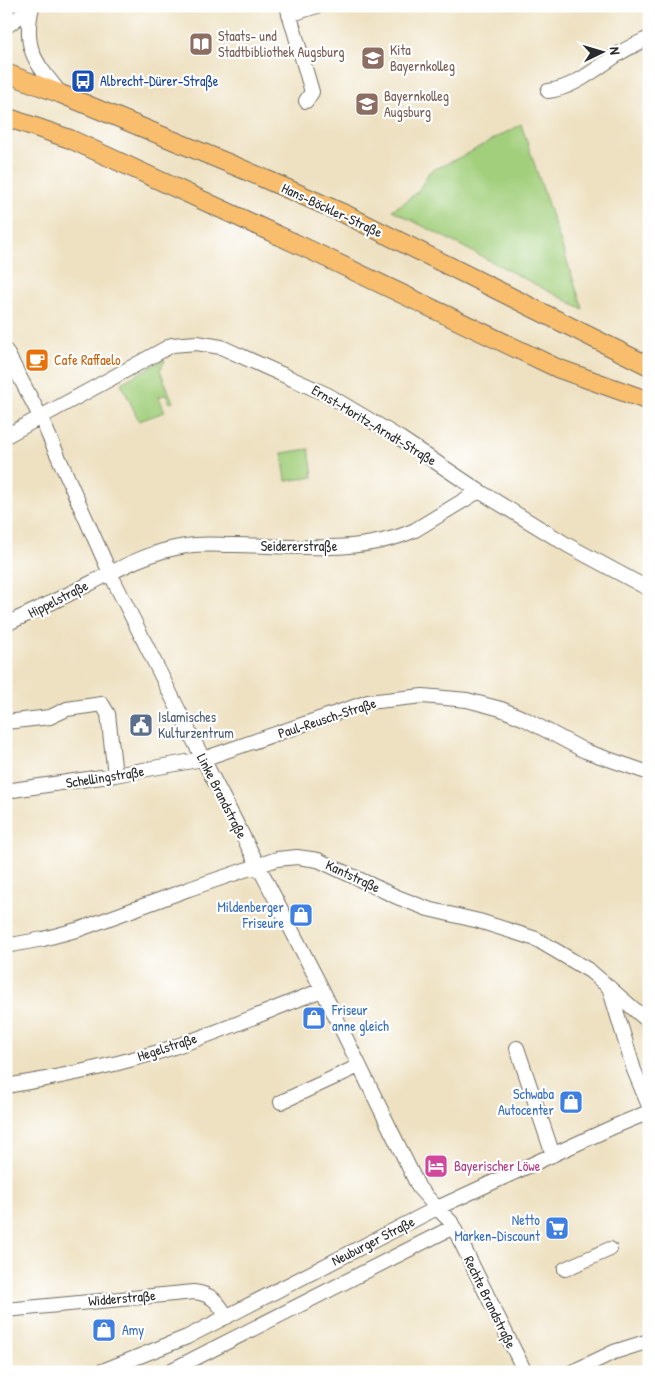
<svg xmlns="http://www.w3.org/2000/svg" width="655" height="1378" viewBox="0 0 655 1378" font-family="'Patrick Hand',sans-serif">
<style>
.green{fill:#a2cf7c;stroke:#667d54}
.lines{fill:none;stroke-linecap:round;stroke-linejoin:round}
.minor-casing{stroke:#6f6b60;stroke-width:16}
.major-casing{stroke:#6f6b60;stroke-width:20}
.minor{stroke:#fff;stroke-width:14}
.major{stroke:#f9be6d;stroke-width:18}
.labels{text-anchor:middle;stroke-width:4.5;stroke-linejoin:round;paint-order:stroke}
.education-label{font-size:14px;fill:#785e54;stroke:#fff;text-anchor:start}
.transit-label{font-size:14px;fill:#164399;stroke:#fff;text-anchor:start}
.street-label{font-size:14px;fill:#2b2b2b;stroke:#fff}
.food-label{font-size:14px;fill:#c56008;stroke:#fff;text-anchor:start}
.service-label{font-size:14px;fill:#4e5e75;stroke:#fff;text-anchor:start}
.shop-label{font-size:14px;fill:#366cbe;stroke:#fff;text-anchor:end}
.hotel-label{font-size:14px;fill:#b23c85;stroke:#fff;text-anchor:start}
</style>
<rect width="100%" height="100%" fill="#fff"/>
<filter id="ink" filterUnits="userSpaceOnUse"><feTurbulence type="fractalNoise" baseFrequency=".02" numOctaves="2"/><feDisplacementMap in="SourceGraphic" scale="10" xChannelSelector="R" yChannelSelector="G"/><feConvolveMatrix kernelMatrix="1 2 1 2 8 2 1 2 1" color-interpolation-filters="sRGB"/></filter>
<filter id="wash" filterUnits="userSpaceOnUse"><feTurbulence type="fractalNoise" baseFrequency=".0096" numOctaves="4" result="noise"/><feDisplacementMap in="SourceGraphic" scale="20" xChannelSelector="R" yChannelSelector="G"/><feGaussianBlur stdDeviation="1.12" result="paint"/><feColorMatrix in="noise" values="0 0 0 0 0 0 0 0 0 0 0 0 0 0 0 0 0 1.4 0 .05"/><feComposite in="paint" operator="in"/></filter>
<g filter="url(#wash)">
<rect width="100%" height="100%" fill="#eee1c1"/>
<!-- green -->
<path class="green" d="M521,124l62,185 -191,-99 13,-8 13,-11 11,-19 38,-18z
M163,360l2,1 -5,9 13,32 -3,1 -4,-9 -7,3 6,15 -26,9 -18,-38z
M309,449l4,28 -27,4 -4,-28z"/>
</g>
<g filter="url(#ink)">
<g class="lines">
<!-- minor casing -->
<g class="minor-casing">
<path id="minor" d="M287,6l25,86 -6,9
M32,7c-10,42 4,56 29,87
M289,15l28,-9
M6,27l27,-21
M548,91c27,-3 50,-24 72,-38 9,-6 19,-10 29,-15
M6,351l35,67 69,155 93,186 118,228 98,201 18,20 14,14 74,150
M6,436l166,-91 25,-2 24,4 107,48 72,43 79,53 90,55 80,43
M6,624c29,-13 57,-27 85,-41 31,-16 60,-32 95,-37 16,-3 33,-1 49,-1 59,1 125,10 180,-15l64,-39
M6,722l44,-5 17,-8 35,-5 6,10 7,61
M6,791l109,-16 88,-16 165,-57 55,-6 44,4 34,9 24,10 60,32 64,22
M6,946l37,-7 37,-10 109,-40 88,-30 20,-2 21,3 79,37 31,12 51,12 57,18 54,32 59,51
M609,987l25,83 15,36
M517,1048l36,107
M6,1086c51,-8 100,-19 149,-33 57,-17 112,-42 167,-63
M281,1102l78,-36
M565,1269l45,-20
M6,1310l188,-18c18,2 24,10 33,25
M100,1372l87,-35 250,-129 176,-81 36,-15
M168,1372l285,-145
M572,1372l42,-20 35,-11"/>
</g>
<!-- major casing -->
<g class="major-casing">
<path id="major" d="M6,73l55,21 179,74 107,47 302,151
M6,117l64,22 242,112 245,117 92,33"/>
</g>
<!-- minor -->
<use href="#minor" class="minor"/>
<!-- major -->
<use href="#major" class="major"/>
</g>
</g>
<!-- icons -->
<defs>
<g id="library-square" transform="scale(1.25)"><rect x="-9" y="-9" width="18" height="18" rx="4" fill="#8d6e63" stroke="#fff"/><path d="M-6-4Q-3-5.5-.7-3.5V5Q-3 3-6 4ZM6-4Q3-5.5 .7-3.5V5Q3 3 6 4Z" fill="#fff"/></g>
<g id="school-square" transform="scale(1.25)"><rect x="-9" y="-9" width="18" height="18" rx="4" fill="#8d6e63" stroke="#fff"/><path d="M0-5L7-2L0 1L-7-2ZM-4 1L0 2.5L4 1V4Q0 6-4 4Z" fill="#fff"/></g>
<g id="bus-square" transform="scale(1.25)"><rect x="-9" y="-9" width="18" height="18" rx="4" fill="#1a4fb4" stroke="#fff"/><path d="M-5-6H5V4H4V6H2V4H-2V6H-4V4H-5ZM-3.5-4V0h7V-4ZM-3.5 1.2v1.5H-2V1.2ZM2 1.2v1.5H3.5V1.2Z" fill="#fff"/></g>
<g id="cafe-square" transform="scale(1.25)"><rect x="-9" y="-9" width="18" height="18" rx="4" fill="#e8710a" stroke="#fff"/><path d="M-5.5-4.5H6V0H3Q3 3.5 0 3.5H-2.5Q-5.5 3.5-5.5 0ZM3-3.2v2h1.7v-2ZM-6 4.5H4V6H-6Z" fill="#fff"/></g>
<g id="civic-square" transform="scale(1.25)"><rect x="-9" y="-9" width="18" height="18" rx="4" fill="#5c6f8a" stroke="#fff"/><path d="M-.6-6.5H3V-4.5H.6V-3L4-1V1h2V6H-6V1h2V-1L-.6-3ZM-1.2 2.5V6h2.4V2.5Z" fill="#fff"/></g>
<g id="shop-square" transform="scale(1.25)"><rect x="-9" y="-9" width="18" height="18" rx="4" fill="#3f7fe0" stroke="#fff"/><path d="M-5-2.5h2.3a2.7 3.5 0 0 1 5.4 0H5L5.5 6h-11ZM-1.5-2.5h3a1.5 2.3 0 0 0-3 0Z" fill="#fff"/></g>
<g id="hotel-square" transform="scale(1.25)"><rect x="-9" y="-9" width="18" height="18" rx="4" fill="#d1479c" stroke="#fff"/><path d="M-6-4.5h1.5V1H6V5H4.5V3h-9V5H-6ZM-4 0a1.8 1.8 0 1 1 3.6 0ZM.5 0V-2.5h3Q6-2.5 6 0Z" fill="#fff"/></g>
<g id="supermarket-square" transform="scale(1.25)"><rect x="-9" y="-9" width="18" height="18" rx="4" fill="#3f7fe0" stroke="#fff"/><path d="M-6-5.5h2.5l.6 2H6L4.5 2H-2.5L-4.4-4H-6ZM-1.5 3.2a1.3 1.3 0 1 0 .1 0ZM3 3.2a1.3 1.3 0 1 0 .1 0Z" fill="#fff"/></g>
</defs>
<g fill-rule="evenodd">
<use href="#library-square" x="201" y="44"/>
<use href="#school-square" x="373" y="58"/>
<use href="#bus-square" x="83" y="81"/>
<use href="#school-square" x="367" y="104"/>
<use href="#cafe-square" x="37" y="360"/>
<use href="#civic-square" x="141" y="725"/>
<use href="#shop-square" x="301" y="915"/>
<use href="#shop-square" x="314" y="1018"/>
<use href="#shop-square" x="571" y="1102"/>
<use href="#hotel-square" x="436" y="1166"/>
<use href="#supermarket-square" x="557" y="1228"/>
<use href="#shop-square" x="104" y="1330"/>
</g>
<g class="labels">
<!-- education labels -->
<g class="education-label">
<text x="218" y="41">Staats- und<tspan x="218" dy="16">Stadtbibliothek Augsburg</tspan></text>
<text x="390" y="55">Kita<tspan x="390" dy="16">Bayernkolleg</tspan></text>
<text x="384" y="101">Bayernkolleg<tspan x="384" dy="16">Augsburg</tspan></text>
</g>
<!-- transit labels -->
<g class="transit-label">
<text x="100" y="86">Albrecht-Dürer-Straße</text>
</g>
<!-- street labels -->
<g class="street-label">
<text transform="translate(332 210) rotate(25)" y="5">Hans-Böckler-Straße</text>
<text transform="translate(374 425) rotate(31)" y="5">Ernst-Moritz-Arndt-Straße</text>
<text x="299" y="551">Seidererstraße</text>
<text transform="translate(58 599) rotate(-27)" y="5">Hippelstraße</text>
<text transform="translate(327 718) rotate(-18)" y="5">Paul-Reusch-Straße</text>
<text transform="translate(105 777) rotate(-9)" y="5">Schellingstraße</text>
<text transform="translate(222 796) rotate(63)" y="5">Linke Brandstraße</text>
<text transform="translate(353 876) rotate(25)" y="5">Kantstraße</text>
<text transform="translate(167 1047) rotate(-18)" y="5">Hegelstraße</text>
<text transform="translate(373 1241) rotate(-27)" y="5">Neuburger Straße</text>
<text transform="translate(122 1298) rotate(-5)" y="5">Widderstraße</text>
<text transform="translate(490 1302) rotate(64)" y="5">Rechte Brandstraße</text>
</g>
<!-- food labels -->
<g class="food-label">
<text x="54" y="365">Cafe Raffaelo</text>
</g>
<!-- service labels -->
<g class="service-label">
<text x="158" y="722">Islamisches<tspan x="158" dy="16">Kulturzentrum</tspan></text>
</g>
<!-- shop labels -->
<g class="shop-label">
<text x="284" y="912">Mildenberger<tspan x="284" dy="16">Friseure</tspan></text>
<text x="332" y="1015" text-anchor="start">Friseur<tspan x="332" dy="16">anne gleich</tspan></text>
<text x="554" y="1099">Schwaba<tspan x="554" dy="16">Autocenter</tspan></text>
<text x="540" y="1225">Netto<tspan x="540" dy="16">Marken-Discount</tspan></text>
<text x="122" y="1335" text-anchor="start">Amy</text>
</g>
<!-- hotel labels -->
<g class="hotel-label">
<text x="454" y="1171">Bayerischer Löwe</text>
</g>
</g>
<!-- margin -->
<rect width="655" height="1378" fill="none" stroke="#fff" stroke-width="25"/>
<!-- north arrow -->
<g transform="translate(602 52) rotate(85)" stroke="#ffffff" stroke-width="4" paint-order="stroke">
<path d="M0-4L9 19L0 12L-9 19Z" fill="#2b2b2b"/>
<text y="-8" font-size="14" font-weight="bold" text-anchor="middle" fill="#2b2b2b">N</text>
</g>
</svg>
